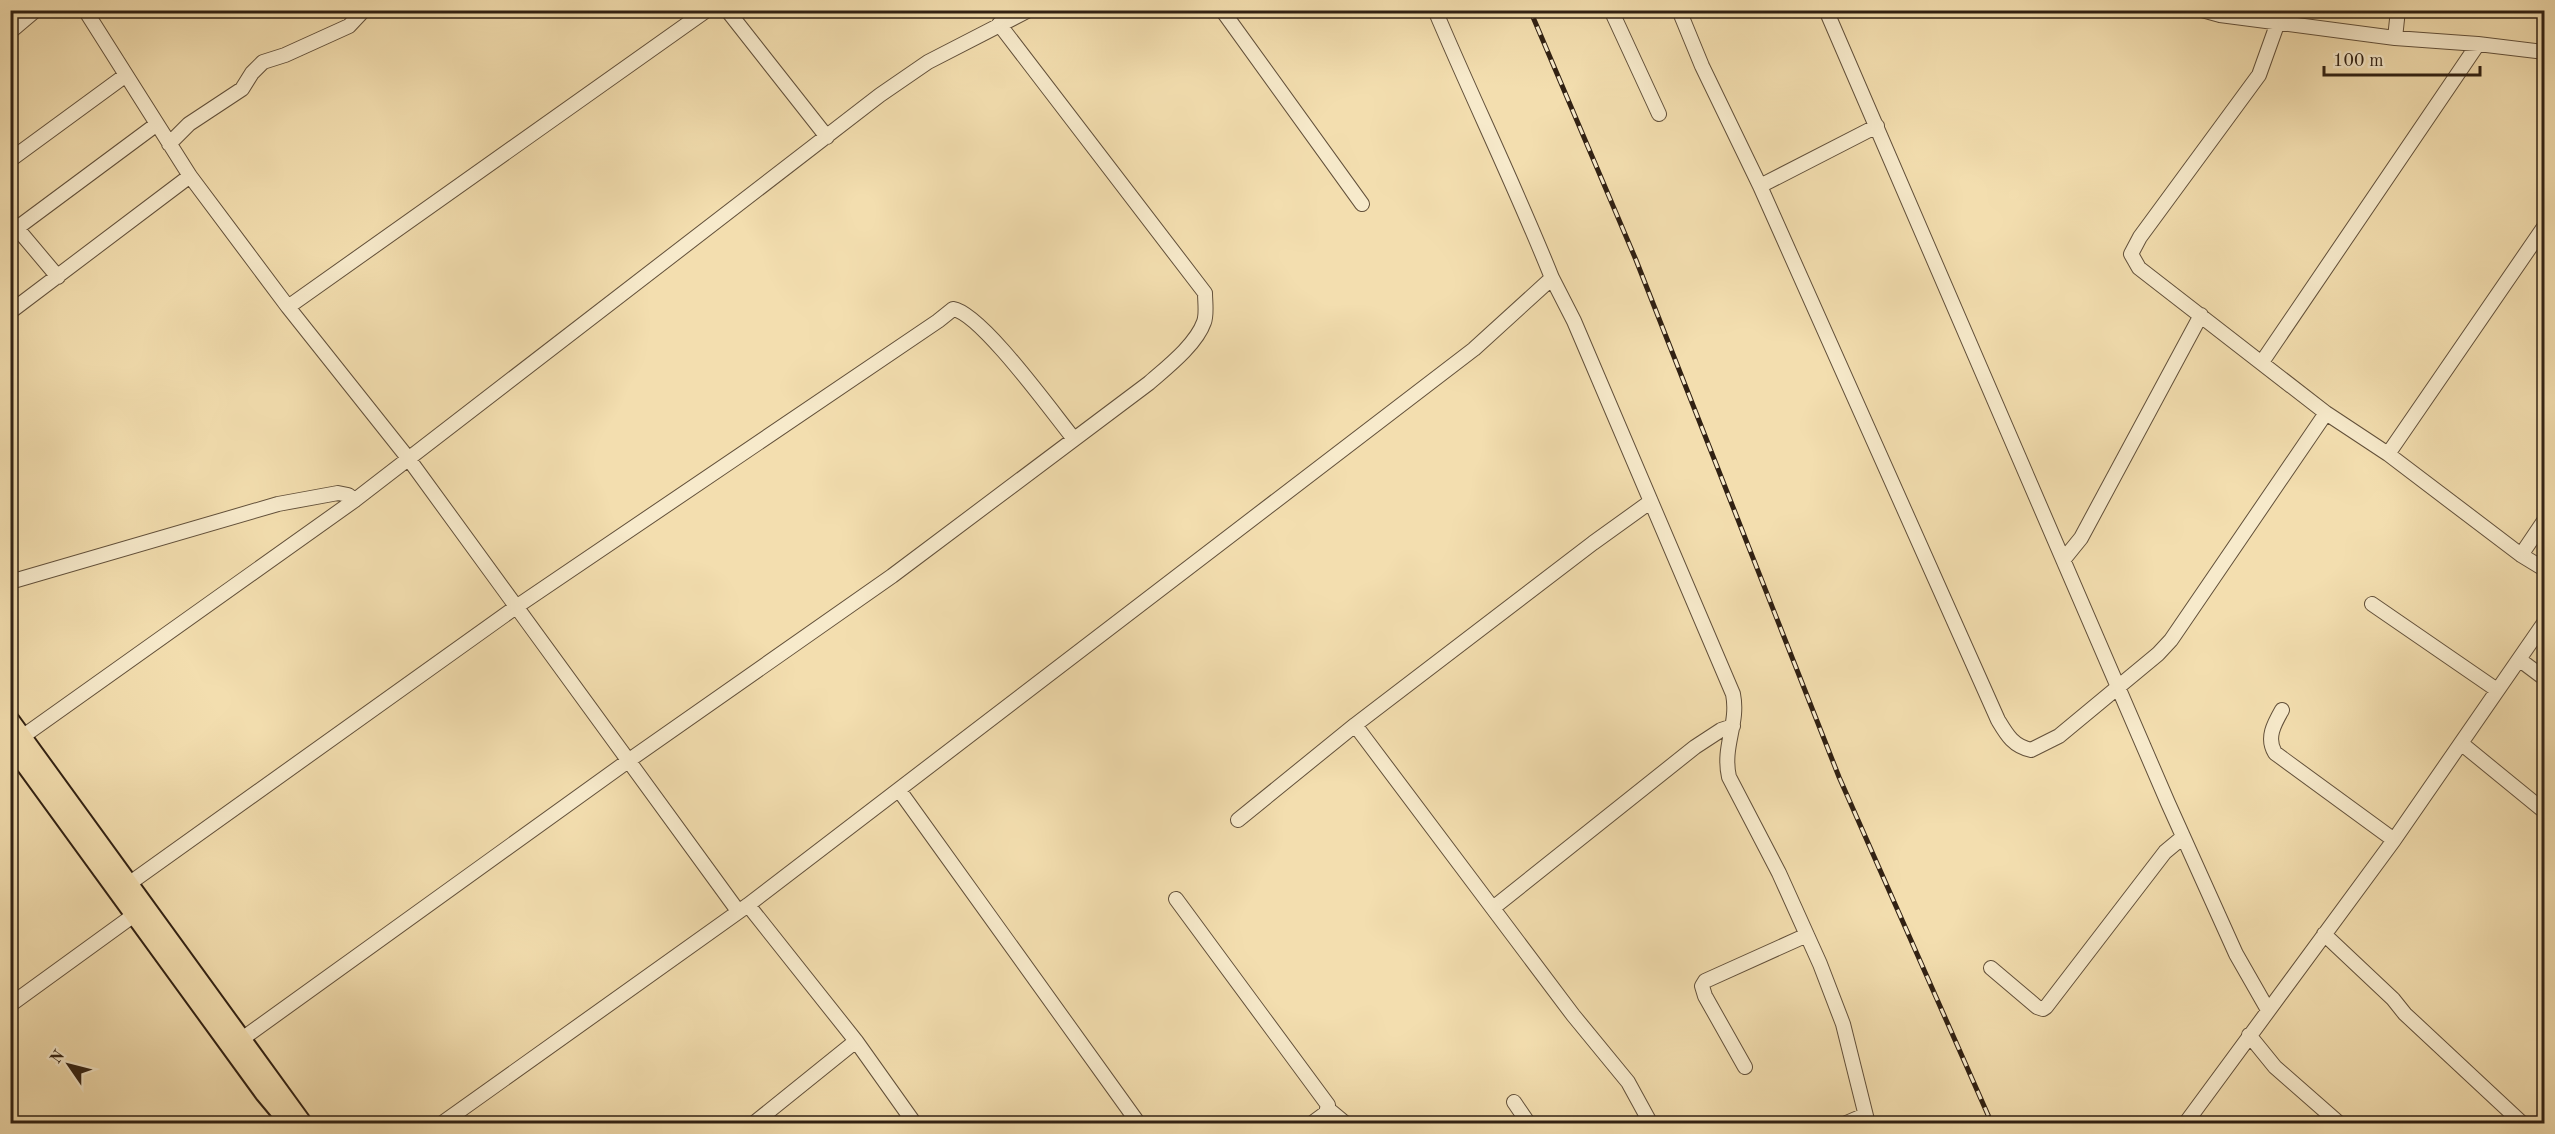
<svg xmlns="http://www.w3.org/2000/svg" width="2555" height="1134" viewBox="0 0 2555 1134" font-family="'Old Standard TT',serif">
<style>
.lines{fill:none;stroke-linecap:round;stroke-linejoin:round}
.minor-casing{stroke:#62503a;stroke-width:16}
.major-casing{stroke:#312113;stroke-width:20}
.minor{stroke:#f7eacb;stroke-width:14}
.major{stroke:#f3deaf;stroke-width:16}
.rail-casing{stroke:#312113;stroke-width:5}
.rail{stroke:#f7eacb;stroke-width:3;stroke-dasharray:9;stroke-linecap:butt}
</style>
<rect width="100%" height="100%" fill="#f3deaf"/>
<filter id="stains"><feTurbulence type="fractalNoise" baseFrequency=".00333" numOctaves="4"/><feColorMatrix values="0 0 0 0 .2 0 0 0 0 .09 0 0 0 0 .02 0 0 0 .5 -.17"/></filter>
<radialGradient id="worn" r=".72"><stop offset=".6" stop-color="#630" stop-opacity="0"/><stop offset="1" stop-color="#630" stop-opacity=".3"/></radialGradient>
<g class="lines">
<!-- minor casing -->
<g class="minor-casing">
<path id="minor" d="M85,10l105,166 98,131 120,151 330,453
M727,10l100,127
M1222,10l140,194
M1611,10l48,104
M1679,10l23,56 58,120 238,534c9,15 15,26 33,30l28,-14 99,-82 13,-14 155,-227
M1826,10l342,793 68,151 32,56
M2202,10l18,5 175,23 83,6 66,8
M2278,22l-19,53 -119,162 -9,17 8,14 187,145 62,41 133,101 23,14
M10,32l26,-22
M2395,38l3,-28
M169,144l20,-20 53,-35 10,-16 11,-11 22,-7 64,-29 15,-16
M10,160l116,-85
M1760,186l117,-60
M10,220l48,57
M17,228l140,-104
M1552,278l22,43 159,373c6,30 -11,52 -4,83l50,96 41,91 23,60 25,100
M288,307l419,-297
M10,312l180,-136
M2262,362l216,-318
M2388,454l156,-227
M2521,555l23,-34
M2064,559l17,-21 120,-223
M10,582l268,-78 60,-11 10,2 7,5
M2372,604l125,86
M2520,660l24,18
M2282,710c-8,14 -16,28 -7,43l119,87
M1355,725l218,290 55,67 23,42
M15,742l340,-242 525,-405 48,-33 101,-52
M2462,744l82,67
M899,790l240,334
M1238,820l117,-95 238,-182 57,-41
M130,883l386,-276 422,-286 15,-12c28,4 99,103 121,130
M1176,899l152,206 -2,8 -15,11
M748,905l108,136 59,83
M1493,908l202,-161 26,-17 12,-4
M2324,934l69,65 12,15 118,110
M1991,968l46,39 6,2 3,-2 119,-155 18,-15
M10,1005l124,-90
M2249,1035l26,32 65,57
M242,1039l386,-278 264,-185 257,-193c17,-15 47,-38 55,-61 3,-8 1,-20 1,-29l-206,-269
M1745,1067l-40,-71 -3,-10 3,-5 102,-46
M1514,1102l15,22
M1328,1109l18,15
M441,1124l307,-219 726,-556 78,-71c-36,-90 -79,-178 -117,-268
M753,1124l103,-83
M1844,1124l21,-9
M2185,1124l209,-284 150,-217"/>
</g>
<!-- major casing -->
<g class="major-casing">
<path id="major" d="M10,719l294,405
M10,745l254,349 25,30"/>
</g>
<!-- minor -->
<use href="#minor" class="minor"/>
<!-- major -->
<use href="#major" class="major"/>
<!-- rail casing -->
<g class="rail-casing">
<path id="rail" d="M1530,10l106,250 203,517 153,347"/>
</g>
<!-- rail -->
<use href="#rail" class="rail"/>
</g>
<!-- margin -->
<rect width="2555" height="1134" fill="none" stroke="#f3deaf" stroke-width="36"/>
<rect x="12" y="12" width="2531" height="1110" fill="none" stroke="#312113" stroke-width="3"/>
<rect x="18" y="18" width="2519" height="1098" fill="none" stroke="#312113" stroke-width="1.5"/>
<!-- north arrow -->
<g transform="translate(69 1065) rotate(305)" stroke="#f7eacb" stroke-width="4.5" paint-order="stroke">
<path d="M0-4.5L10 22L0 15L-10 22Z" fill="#312113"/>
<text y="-9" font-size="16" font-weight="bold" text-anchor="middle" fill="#312113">N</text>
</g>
<!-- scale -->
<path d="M2324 66v9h156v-9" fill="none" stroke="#312113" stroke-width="3"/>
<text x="2333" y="66" font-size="18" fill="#312113" stroke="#f7eacb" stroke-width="4.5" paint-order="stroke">100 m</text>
<rect width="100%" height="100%" filter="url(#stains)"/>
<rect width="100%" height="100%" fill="url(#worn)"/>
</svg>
